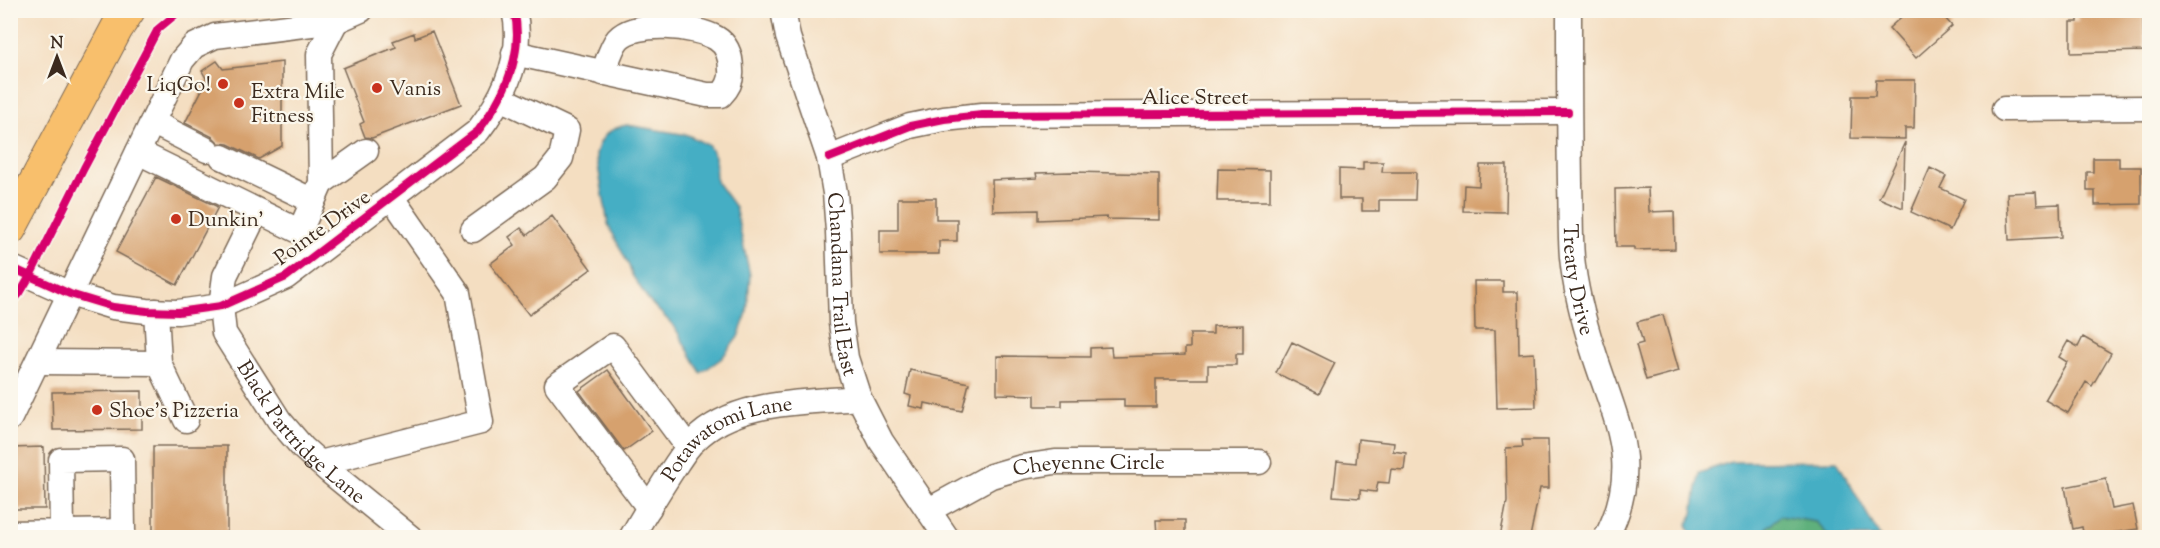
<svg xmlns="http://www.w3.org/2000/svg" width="2160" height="548" viewBox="0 0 2160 548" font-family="'Sorts Mill Goudy',serif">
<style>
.forest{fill:#5eb07c;stroke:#4c6d4d;stroke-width:1.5}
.water{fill:#44aec4;stroke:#406c71;stroke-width:1.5}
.building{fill:#d6a16e}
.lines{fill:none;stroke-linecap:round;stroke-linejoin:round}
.minor-casing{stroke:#7c6957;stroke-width:27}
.major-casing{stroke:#7c6957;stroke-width:34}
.minor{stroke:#fff;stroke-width:24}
.major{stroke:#f8bf6c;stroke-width:32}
.cycleway-casing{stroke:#fbf7ec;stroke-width:11}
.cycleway{stroke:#d6006c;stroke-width:8}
.poi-dot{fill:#c8321e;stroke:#fbf7ec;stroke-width:2}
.labels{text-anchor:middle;stroke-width:4.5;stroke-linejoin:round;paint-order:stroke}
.poi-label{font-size:21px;fill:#3b2a1e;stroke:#fbf7ec;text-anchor:start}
.street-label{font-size:21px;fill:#3b2a1e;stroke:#fbf7ec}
</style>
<rect width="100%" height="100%" fill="#fbf7ec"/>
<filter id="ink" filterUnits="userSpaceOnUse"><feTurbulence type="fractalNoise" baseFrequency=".0167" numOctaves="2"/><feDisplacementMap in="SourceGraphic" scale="12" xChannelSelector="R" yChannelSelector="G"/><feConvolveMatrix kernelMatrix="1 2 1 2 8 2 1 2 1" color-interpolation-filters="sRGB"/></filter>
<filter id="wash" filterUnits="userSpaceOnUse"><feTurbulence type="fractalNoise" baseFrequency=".008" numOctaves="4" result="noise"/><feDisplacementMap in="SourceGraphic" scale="24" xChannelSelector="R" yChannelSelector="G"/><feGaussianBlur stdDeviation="1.35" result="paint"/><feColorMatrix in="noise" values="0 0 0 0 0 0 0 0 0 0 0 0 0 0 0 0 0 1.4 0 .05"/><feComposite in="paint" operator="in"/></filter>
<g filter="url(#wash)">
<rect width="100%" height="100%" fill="#f4dec1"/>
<!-- forest -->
<path class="forest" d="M1780,516l36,6 14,15h-62l-1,-10z"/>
<!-- water -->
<path class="water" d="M627,125l61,10 20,10 7,11 1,25 19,26 15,68 -3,38 -9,24 -16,21 -21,15 -27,-47 -25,-25 -17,-26 -3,-9 -21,-42 -12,-70c4,-18 14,-26 31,-29z
M1837,461l43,76h-50l-14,-15 -36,-6 -13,11 1,10h-76l-5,-13 6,-10 6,-41 32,-11z"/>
<g id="blocks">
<!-- building -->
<path class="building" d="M1909,10h29l14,16 -36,32 -27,-30z
M2089,10h54l1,41 -73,2v-31h7v-11z
M432,31l29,73 -89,34 -7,-1 -5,-13 4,-2 -21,-54 53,-21 -3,-6 21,-8 1,5z
M217,61l6,8 59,-7v84l-23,13 -31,-15 -9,-1 -6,-6 -28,-14 22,-43 -5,-9z
M1876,80h39l-1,48h-9v11l-54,-1 1,-42h23z
M1905,142l-2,66 -24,-10z
M2093,158h26v9h22v37l-46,1v-14h-8v-19h6z
M1363,162h20l-1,10h34l-1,28h-36v11h-17v-12h-23v-30l24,1z
M1480,165h27l-1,47 -43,-1 1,-26 15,1z
M1930,168l16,8 -6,12 24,11 -14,31 -39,-18z
M1218,169l52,1v31h-53z
M1072,172l87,2v46l-52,-1v-2l-69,3v-10l-45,1 -1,-31 45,-2 -1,-5z
M156,177l62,30 -41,78 -61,-33z
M1648,188l1,24 25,-1 1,38 -41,1v-3h-18l-1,-58z
M2036,192l1,13 23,-1 1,33 -52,3 -2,-47z
M898,198h38v21h21v22h-18v13h-59v-24h18z
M552,216l39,53 -62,46 -39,-51 25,-19 -6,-8 12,-9 6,7z
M1474,281h29v11h15l1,62 15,-1 2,54 -39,1 -2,-78h-20z
M1663,315l16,56 -33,9 -10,-35 7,-2 -6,-21z
M1243,325v29h-7v11h-28v14h-52v28h-32v-8l-62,1v6h-27v-11l-38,-1v-38l93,1v-9l21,-1 1,10 73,-2v-7h5v-14h23v-8z
M2083,337l28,16 -19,33 -6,-4 -18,31 -23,-13 22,-38 -8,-5 9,-16 10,6z
M1292,342l43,21 -16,31 -43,-21z
M608,370l44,61 -28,20 -45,-60z
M910,370l59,13 -7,28 -37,-8 -1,6 -15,-3 2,-10 -6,-2z
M142,391v38l-89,1 -1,-38z
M1358,439l36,4 -1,8 13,2 -2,17 -13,-1 -2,14 -11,-1 -2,10 -16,-2v8l-27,-2 4,-35 19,2z
M1522,440h26l1,48h-9l-10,49h-30l7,-35 -1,-54 17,-1z
M153,446h74v91h-74z
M44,447l1,62h-35v-61z
M2106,479l6,30 21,-4 5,24 -54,8 -2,-10 -9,2 -8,-42z
M1156,520h29v17h-28z"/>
</g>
</g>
<g filter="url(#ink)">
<use href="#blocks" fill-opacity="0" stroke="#7c6957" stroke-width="1.5"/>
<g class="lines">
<!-- minor casing -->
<g class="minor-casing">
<g id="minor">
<path id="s1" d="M783,10l5,27 41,121 6,35 3,38 3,92 5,35 13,40 22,43 66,97"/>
<path id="s2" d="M1569,10c0,58 0,116 1,174 1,24 0,49 2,73 3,31 11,62 21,93 22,71 51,114 13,188"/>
<path d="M514,53l193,42h14c7,-7 11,-16 10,-25 0,-13 -3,-25 -15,-32 -21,-12 -80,-18 -98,1 -7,8 -11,24 -15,34"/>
<path d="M2004,109l146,-1"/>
<path d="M152,122l55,28"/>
<path d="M138,152l175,86"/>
<path d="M222,157l91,44"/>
<path d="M829,158l81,-32 34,-7 38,-4 586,-3"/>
<path d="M321,183l45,-32"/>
<path id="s3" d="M251,223l-26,53 -4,30 3,27 55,87 24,28 27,24 81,66"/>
<path d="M473,230l72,-52 16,-20 6,-28 -67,-32"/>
<path d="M300,231l21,-48 -2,-129 17,-33v-11"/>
<path d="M10,267l60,27 43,13 34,4 31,1 43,-6 65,-29 192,-146c26,-34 47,-76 36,-121"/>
<path d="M156,311l3,52"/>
<path d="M38,362l121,1 27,57"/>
<path d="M10,418l172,-358 12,-14 21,-10 121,-15 25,-11"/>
<path d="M320,463l161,-41 -23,-129 -66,-95"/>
<path d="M649,508l-92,-123 56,-39 75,101"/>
<path id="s4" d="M929,510l62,-34 31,-9 33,-5h204"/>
<path d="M10,533l113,-2 -1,-72 -61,1 1,72"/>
<path id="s5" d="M631,538c15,-26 30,-51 46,-75 5,-7 10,-16 17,-22 41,-42 111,-38 165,-43"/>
</g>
</g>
<!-- major casing -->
<g class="major-casing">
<path id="major" d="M10,229l107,-201 12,-18"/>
</g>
<!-- minor -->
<use href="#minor" class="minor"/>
<!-- major -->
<use href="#major" class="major"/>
<!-- cycleway casing -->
<g class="cycleway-casing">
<path id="cycleway" d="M829,158l81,-32 34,-7 38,-4 586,-3
M10,267l60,27 43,13 34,4 31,1 43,-6 65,-29 192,-146c26,-34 47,-76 36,-121
M10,304l10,-11 10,-17 54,-108 74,-139 23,-19"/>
</g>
<!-- cycleway -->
<use href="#cycleway" class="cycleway"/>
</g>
</g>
<!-- markers -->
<g class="poi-dot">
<circle cx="223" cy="84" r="6"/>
<circle cx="377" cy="88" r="6"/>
<circle cx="239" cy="103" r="6"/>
<circle cx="176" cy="219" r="6"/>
<circle cx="97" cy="410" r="6"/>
</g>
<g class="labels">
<!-- poi labels -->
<g class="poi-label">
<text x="211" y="91" text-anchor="end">LiqGo!</text>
<text x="389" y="95">Vanis</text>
<text x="251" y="98">Extra Mile<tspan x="251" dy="24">Fitness</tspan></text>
<text x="188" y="226">Dunkin'</text>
<text x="109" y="417">Shoe's Pizzeria</text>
</g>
<!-- street labels -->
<g class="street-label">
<text x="1195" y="104">Alice Street</text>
<text transform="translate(322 227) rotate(-36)" y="7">Pointe Drive</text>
<text dy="7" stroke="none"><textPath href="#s2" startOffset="270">Treaty Drive</textPath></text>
<text dy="7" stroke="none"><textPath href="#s1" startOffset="282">Chandana Trail East</textPath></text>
<text dy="7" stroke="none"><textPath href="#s3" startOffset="243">Black Partridge Lane</textPath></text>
<text dy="7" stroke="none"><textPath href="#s5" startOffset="146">Potawatomi Lane</textPath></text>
<text dy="7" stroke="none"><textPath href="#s4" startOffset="170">Cheyenne Circle</textPath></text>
</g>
</g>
<!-- margin -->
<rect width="2160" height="548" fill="none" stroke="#fbf7ec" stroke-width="36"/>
<!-- north arrow -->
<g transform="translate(57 57)" stroke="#fbf7ec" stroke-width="4.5" paint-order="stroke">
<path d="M0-4.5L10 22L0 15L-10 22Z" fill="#3b2a1e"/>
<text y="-9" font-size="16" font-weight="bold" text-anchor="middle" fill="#3b2a1e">N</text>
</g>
</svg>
